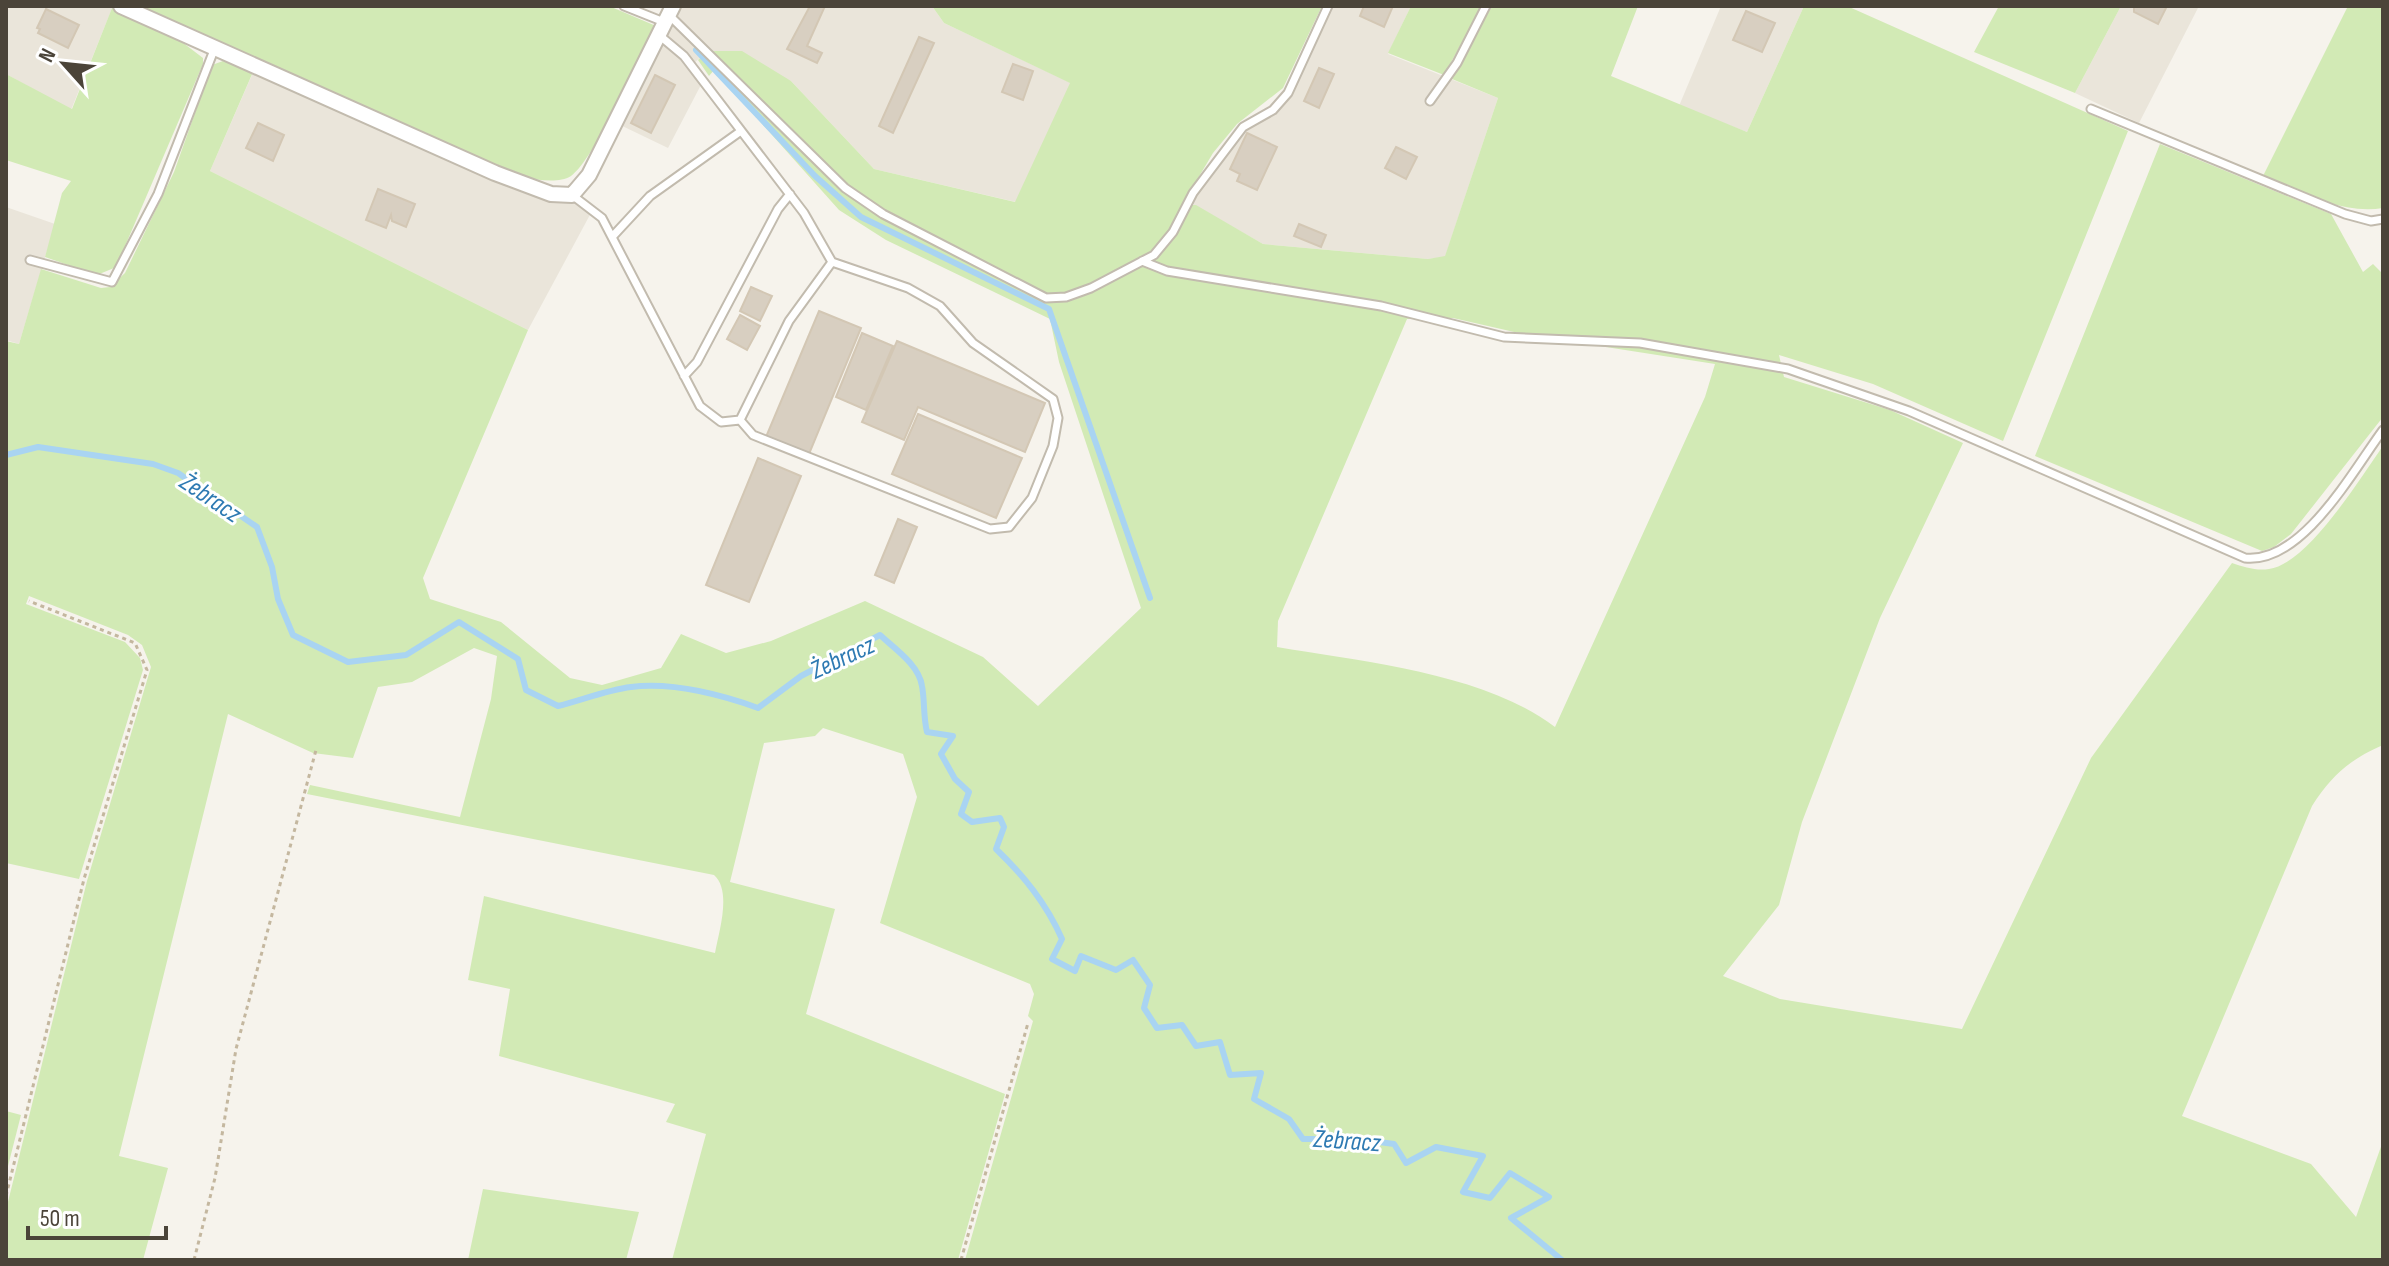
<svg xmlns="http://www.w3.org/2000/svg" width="2389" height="1266" viewBox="0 0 2389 1266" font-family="'Sofia Sans Condensed',sans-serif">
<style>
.residential{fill:#eae5da}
.green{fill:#d2eab5;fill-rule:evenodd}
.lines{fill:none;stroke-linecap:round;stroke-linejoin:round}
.stream{stroke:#a9d4f2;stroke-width:6}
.building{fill:#d8cfc1;stroke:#d3c7b4;stroke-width:2}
.service-casing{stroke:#c2bbae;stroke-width:11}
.minor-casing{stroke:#c2bbae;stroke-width:18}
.path{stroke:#c4b79f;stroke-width:3;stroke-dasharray:4 4;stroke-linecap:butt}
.service{stroke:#fff;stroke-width:7}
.minor{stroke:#fff;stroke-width:14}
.labels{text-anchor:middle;stroke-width:6;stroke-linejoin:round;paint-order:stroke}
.water-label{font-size:26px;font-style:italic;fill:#2e7ab2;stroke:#fff}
</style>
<rect width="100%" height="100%" fill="#f6f3ec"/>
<!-- residential -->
<path class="residential" d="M6,6h107l-42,104 -65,-36z
M673,6h259l12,17 127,60 -55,119 -142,-33 -83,-88 -84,-30 -15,14 11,16 -35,67 -54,-26z
M1328,6h83l-23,48 110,44 -53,159 -17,2 -165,-15 -74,-42 54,-75 30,-17 15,-17z
M1721,6h83l-57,126 -68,-26z
M2121,6h78l-60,117 -64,-30z
M255,68l240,105 77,22 20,16 -64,119 -318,-159z
M6,207l49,17 -36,120 -13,-4z"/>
<!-- green -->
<path class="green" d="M141,6h468l47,20c-18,32 -61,133 -85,150 -13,8 -34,3 -49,2l-382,-169z
M932,6h390l-39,82 -46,36 -24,29 -31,52h14l67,39 165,15 17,-3 53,-158 -46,-19 40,-73h146l-27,70 136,56 57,-126h43l281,125 -125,310 -130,-57 -94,-29 5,22 106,33 73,33 -83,175 -78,204 -23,83 -56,71 57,23 182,30 129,-271 141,-195c12,4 24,8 37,6 39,-5 91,-91 114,-123v299c-34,15 -51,30 -71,61l-130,310 129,48 45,53 27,-76v119h-1418l68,-239 -5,-5 6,-22 -4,-10 -150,-61 37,-126 -14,-43 -80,-26 -8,8 -51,7 -34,139 105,27 -29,105 199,80 -47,166h-286l34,-126 -40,-12 9,-18 -176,-48 11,-67 -42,-9 16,-84 231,57c4,-22 17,-62 -1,-78l-407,-81 3,-9 150,32 31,-118 6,-43 -23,-8 -62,34 -34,5 -25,71 -40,-5 -85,-39 -109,442 49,12 -25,92h-137v-50l81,-329 64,-214 -9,-22 -14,-10 -99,-39 -3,8 99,38 15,16 3,12 -64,209 -73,-16v-522l13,3 22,-75 60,19 9,-1 15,-14 49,-101 38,-107 11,-4 30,11 -43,99 318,159 -105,248 7,21 71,23 69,56 32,7 59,-17 20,-34 45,19 45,-12 94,-40 118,56 55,49 103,-98 -82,-246 -9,-43 -164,-79 -47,-30 -125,-140 -5,6 -11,-16 9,-9h35l49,30 83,88 141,33 55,-119 -126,-60zM1453,318l70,16 192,30 -10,33 -150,330c-71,-54 -191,-65 -278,-80l1,-26 129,-302z
M1411,6h71l-38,69 -56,-22z
M1999,6h122l-46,87 -101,-41z
M2348,6h35v202c-41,7 -82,-17 -120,-32z
M112,8l66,31 25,19v6l-83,194 -6,10 -17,7 -52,-18 17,-64 9,-12 -65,-21v-86l66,35z
M2160,144l171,70 32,58 10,-8 10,10v143l-92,117 -17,13 -12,4 -227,-95z
M6,1111l15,4 -15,59z
M483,1189l156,23 -13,48h-158z"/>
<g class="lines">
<!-- stream -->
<path class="stream" d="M696,50l119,126 46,41 188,92 101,289
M6,455l32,-8 115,17 25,9 79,54 15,40 6,32 15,36 55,27 58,-7 53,-33 59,37 8,31 32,16c24,-6 49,-16 73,-19 42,-5 88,7 127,21l43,-32 79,-41c15,14 39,30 42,51 3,16 1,30 5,46l26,4 -12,18 14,25 14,13 -8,22 11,8 28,-4 4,9 -8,22c28,27 50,54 66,90l-10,20 23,12 6,-15 35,14 17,-10 17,25 -6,23 13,20 25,-3 14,21 24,-4 10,33 31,-2 -7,26 35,20 14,20h54l37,5 12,19 30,-16 47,9 -20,36 27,6 20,-25 39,24 -38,21 51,42"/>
</g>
<!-- building -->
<path class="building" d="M810,6h15l-18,40 15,7 -5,10 -30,-14z
M1364,6h29l-9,21 -24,-11z
M2134,6h33l-9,18 -24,-12z
M46,9l33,16 -11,23 -30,-15 2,-4 -3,-1z
M1746,11l29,12 -13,29 -29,-12z
M919,37l15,6 -41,90 -14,-7z
M1013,64l20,7 -10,29 -21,-8z
M1319,68l15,6 -15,34 -15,-7z
M655,75l20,10 -24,48 -20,-10z
M258,123l26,12 -11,26 -27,-13z
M1247,133l30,14 -20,43 -20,-9 3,-7 -10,-5z
M1396,147l21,10 -11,22 -21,-11z
M378,189l37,15 -9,23 -14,-6 -1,-6 -5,13 -20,-8z
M1299,224l27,11 -5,12 -27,-11z
M751,287l21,9 -12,25 -20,-10z
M819,311l42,17 -52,126 -43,-17z
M740,315l20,11 -13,24 -20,-11z
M862,333l31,13 -27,64 -30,-13z
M897,341l148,62 -20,49 -107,-45 -14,33 -42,-18z
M918,414l104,44 -26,60 -104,-44z
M758,458l43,18 -52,126 -43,-17z
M898,519l19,8 -23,56 -19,-8z"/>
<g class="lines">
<!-- service casing -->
<g class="service-casing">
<path id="service" d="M624,6l40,16
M670,16l175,172 38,26 163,84 20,-1 25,-9 63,-33 19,-23 20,-39 50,-66 30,-17 15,-17 40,-87
M1430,101l27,-38 29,-57
M2091,109l254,105 26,7 12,-2
M572,195l30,23 98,188 21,16 19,-2 49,-99 43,-59 -28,-49 -120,-157 -25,-21
M612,237l38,-41 91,-65
M30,260l82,22 46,-88 56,-144
M1142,261l25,10 214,35 123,31 136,6 148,26 121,42 336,147c57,6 107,-86 138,-128
M684,376l13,-14 81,-153 12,-15
M740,420l13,15 237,94 19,-2 23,-29 21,-52 5,-28 -5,-19 -80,-56 -33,-37 -32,-18 -76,-26"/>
</g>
<!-- minor casing -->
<g class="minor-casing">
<path id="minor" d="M121,6l374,167 56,21 21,1 17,-20 84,-169"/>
</g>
<!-- path -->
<path class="path" d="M6,1196l78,-317 63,-209 -12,-27 -106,-42
M194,1260l21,-82 21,-129 80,-299
M961,1260l67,-237"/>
<!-- service -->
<use href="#service" class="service"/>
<!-- minor -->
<use href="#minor" class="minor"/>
</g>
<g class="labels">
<!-- water labels -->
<g class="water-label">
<text transform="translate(211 497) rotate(34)" y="9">Żebracz</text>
<text transform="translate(842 657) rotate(-25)" y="9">Żebracz</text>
<text transform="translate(1347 1140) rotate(4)" y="9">Żebracz</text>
</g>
</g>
<!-- border -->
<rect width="2389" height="1266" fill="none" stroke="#4b4439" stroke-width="16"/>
<!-- north arrow -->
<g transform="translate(64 64) rotate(297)" stroke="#ffffff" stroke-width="6" paint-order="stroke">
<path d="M0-6L14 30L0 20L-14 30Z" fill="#4b4439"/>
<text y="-12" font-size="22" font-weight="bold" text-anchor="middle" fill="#4b4439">N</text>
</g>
<!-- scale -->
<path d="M28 1226v12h138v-12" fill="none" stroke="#4b4439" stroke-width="4"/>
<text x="40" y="1226" font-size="24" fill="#4b4439" stroke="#ffffff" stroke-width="6" paint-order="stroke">50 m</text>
</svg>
